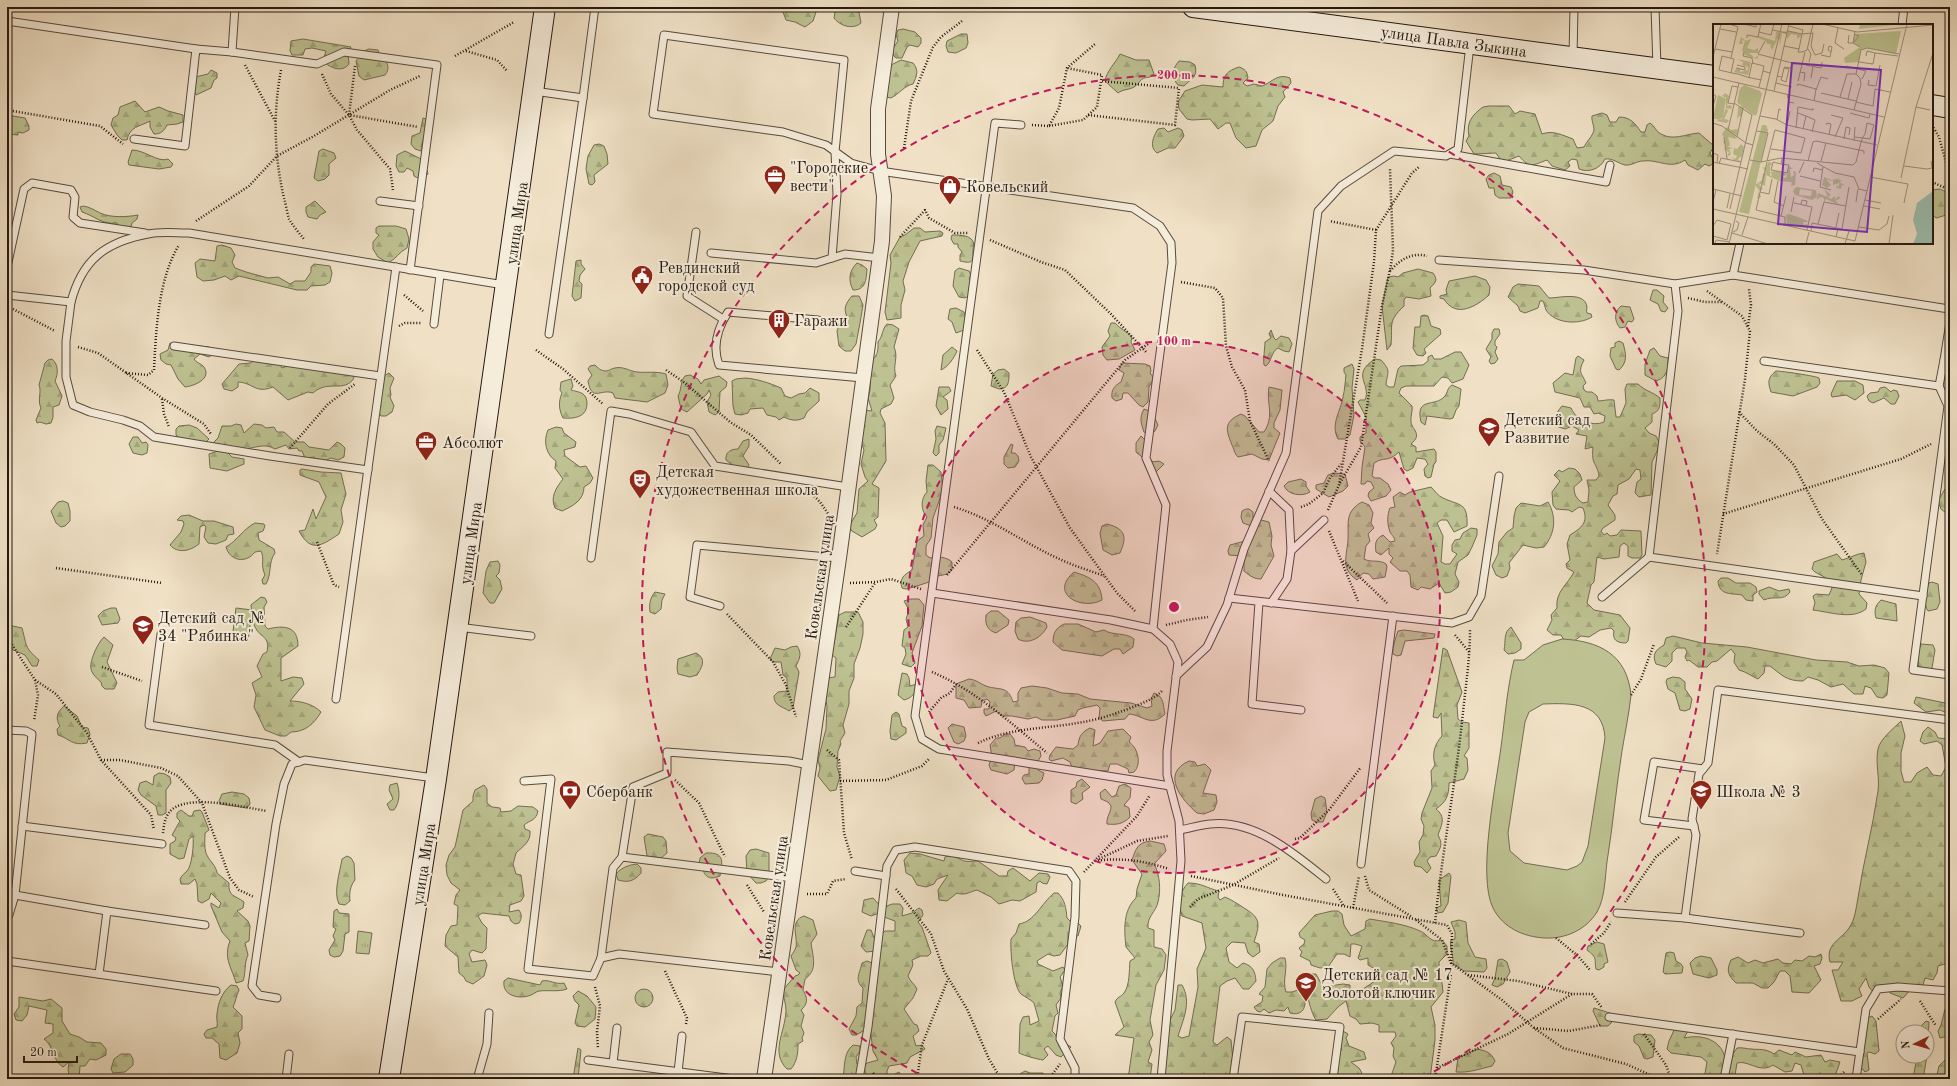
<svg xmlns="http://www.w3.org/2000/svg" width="1957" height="1086" viewBox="0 0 1957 1086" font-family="'Old Standard TT',serif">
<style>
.grass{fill:url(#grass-tufts);stroke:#726e52}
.forest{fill:url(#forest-firs);stroke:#726e52}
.garden{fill:#bec292;stroke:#726e52;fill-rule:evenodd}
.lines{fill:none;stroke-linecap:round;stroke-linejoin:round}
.service-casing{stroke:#584b3e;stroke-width:9}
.minor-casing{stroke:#584b3e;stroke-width:16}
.secondary-casing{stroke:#251911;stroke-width:22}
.path{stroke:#251911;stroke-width:2.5;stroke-dasharray:1 2;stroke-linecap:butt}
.service{stroke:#f5ecda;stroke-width:7}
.minor{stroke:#f5ecda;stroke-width:14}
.secondary{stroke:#f5ecda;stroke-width:20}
.ring{fill:none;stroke:#c2185b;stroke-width:2;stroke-dasharray:7 5}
.labels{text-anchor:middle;stroke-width:4;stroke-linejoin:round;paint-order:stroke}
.street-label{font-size:16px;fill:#251911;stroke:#f5ecda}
.poi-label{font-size:16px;fill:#251911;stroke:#f5ecda;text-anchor:start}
.inset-road{fill:none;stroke:#9f917e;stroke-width:1}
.view{fill:#7b2cbf;fill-opacity:0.15;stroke:#7b2cbf;stroke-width:2}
.inset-edge{fill:none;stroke:#251911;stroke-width:2}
.centre{fill:#c2185b;stroke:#f5ecda;stroke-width:2}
.ring-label{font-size:12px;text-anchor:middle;font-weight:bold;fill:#c2185b;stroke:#f5ecda;stroke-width:4;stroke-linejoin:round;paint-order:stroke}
</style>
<defs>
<pattern id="grass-tufts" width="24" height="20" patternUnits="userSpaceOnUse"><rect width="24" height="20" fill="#bec292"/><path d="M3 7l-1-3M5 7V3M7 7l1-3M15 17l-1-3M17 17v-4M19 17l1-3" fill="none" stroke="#a3a67d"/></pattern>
<pattern id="forest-firs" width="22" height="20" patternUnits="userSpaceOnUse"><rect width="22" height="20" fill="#bec292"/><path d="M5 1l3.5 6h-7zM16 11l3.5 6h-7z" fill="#a3a67d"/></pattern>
</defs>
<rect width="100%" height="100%" fill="#f0e1c6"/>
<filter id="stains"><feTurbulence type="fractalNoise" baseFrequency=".005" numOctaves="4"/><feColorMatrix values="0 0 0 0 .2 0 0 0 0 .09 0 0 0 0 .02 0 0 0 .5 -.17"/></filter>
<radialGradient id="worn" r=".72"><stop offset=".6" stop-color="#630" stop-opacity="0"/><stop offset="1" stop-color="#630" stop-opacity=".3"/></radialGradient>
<g class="grass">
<path d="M236,608L252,610L248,642L232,639Z"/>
<path d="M358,931L372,933L369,954L356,953Z"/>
</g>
<g class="forest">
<path d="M781,7H814L817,9L813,21L805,27L795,22L786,20Z"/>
<path d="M840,10L859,12L861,23C853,30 840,26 834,18L835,12Z"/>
<path d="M903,29L915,32L921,38V43L918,47L910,45L907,47L902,58H896L893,55L892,50L898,41L896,35L898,30Z"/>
<path d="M961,34H967L968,43L966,48L956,53L948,52L946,46L947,41Z"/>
<path d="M303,39L351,47L348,53L349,64C342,73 330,68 323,61L326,51L312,48L305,49L303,55H292L290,51L291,41Z"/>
<path d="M369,49L378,50L380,57L384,58C388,64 390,69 385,75L364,80L359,76L356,61L364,51Z"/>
<path d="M1120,54L1136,60H1149L1154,74L1150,77C1138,78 1142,82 1134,87C1129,90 1123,89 1118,93L1105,81C1107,70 1115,64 1120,54Z"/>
<path d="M901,60L913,63C919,70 917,76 913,84C904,86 899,94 891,98L886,97L889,66Z"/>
<path d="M1179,61L1190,62L1195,65C1198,77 1192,78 1184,86L1178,85C1171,77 1172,69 1179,61Z"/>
<path d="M1239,67C1245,69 1247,71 1248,78L1243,83L1247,86L1254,84L1262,86C1273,82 1277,73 1290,78L1291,83L1283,92L1285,97L1278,106L1273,121L1262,130L1256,146L1246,148L1236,138L1230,123H1226L1218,129L1210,119L1192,120L1187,119L1179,109L1178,102L1185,91L1202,85L1223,87C1223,75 1227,71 1239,67Z"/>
<path d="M211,70L217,73V78L214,80L211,88L196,95L193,88L196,83L195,77L208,74Z"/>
<path d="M135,101L145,112L159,107L168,111L183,115V122L177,124L167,125C164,131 161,134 154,134L150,127V121C139,127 130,126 127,140H122L117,135L111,125L113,118L118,115L120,107Z"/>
<path d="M1489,106H1509L1515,114L1520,111L1535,114L1542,134C1553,130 1562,135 1573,139L1577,148L1584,147C1586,142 1591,138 1593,133C1596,128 1591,122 1592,116L1602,113L1607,115L1610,122H1616L1619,117C1630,117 1635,123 1641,132H1645L1647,125L1650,123C1655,126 1656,132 1661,134C1673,141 1686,134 1699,133L1714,146L1710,153L1714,161L1713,164L1709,166L1705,164L1698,170L1688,165L1685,160C1670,170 1659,159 1643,161C1637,161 1631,166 1625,165C1617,163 1613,158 1605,159C1600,169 1589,173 1579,169L1577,160L1572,159L1568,162L1570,166L1565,170L1552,166L1547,160C1533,165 1530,169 1519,156L1506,161L1500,159L1496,153L1474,154L1466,141L1469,136C1466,123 1472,115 1483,107Z"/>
<path d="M7,115L25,118L29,126V130L23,133L18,132V135L7,134Z"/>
<path d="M423,118L426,119C432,130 428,128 424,137C422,141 422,146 421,151L415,149L411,144L412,136L420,133Z"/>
<path d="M1164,128L1168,132L1178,128L1182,130L1184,136L1175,148H1168L1157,153C1149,147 1153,137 1158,129Z"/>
<path d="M599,144L604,146L607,154L608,164L594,175L595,182L592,185L589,184L586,169L587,162L588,156L594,145Z"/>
<path d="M323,149L334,153L336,158L329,164V175L325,179L318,181L314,178L319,151Z"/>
<path d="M132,150C145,150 158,163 168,159L173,164L171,167L159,169L129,165L128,162Z"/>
<path d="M405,151L423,160V169L427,170L428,174C424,178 420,180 414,176L413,171L407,168L404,172H399L396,166L397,155Z"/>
<path d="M1494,173L1500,176L1502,185L1511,187L1513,192L1511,198H1499L1495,195L1494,188H1489L1486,179L1489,175Z"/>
<path d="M1940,189L1950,194V214L1936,218L1932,214V190Z"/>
<path d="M315,201L326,212L320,215L317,219L308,217L306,212V207Z"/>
<path d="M83,206C90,207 94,210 100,213C111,218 127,217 138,215L137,219L132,223L131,227L127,228L118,226L117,223C102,225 95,216 82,212L80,207Z"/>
<path d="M379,226H396L406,229L409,239L407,248C399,252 396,259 388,263L378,257L373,249V242L379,235L376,233V228Z"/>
<path d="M914,228H920L925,232L940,231L943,233L942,236L920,241L909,262L903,281L905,290L901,305V318L887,320L885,312L891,263L890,255L900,237L905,235Z"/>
<path d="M952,235C958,235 967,235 971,239C975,242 973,247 973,251C973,262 973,264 960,261V255L962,252L958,247V244H954L951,239Z"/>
<path d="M222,245L231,248L235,255L232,262L235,268L246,272L268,278L278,277L290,284L295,281H305L311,272V267L314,264L330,266L332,273L330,282L325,285L311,286L307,290H297L239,276L231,280L225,276L214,280L203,281L197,277L195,263L200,259L215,261L217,246Z"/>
<path d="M581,260V264L585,269L580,275L579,281L582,284L581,298L575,301L572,296L576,261Z"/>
<path d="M857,263L862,265L867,269C866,280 866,290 853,290C848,280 849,271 857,263Z"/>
<path d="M959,268L969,271L971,275L969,279L972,280L970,295L965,298L959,297L953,286L955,271Z"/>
<path d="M1418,269L1433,273C1438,280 1436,282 1430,288L1431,296L1419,299L1406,297L1404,300V306C1387,322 1393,325 1391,345L1387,350L1382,306L1388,277L1394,276L1398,277L1403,273Z"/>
<path d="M1475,276L1486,280L1490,287L1489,295C1477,306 1456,319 1444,299L1440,298V296L1447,294L1446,290L1449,281Z"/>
<path d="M1518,284L1539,286L1549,298C1559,298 1585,291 1587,307C1587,309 1586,311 1587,313L1591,314L1592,317C1579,325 1555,324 1546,310C1545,307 1544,303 1543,301H1540L1538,308L1525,313L1520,311L1518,306L1508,297L1513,287Z"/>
<path d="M1653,290H1657L1664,296L1663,302L1668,308L1665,312L1661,311L1658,304L1650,300Z"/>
<path d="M852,296H859L863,305L860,323L856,344L851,351H845L839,346L837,331L842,319L847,317C843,308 846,303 852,296Z"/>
<path d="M1621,306L1630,307L1634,319L1632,322L1628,321L1625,327L1620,328C1614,321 1614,312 1621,306Z"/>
<path d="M956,308L964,312L966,318L964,330L956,333L952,322L948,319L950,309Z"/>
<path d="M1424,315L1428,316L1431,326L1440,329L1441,334L1424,349L1426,353L1423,356L1417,355L1413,348L1415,327H1420L1421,316Z"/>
<path d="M1111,323H1115C1120,329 1127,331 1132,337L1131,342L1135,350L1119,359L1107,360L1103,355L1102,347L1110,336L1108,331Z"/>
<path d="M887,324L893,325L899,329L894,347C899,357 892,366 896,376L890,385L894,398L891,404L881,409L880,413L885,423L886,461L872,484L879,488L878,517L874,520L877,525L875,529L862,537L852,531L849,526L857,513L859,489L868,481L865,477L861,464L864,450L861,442L864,410L872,411L868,398C872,388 869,377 871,366C873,355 879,358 878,342C883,336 882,329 887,324Z"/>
<path d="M1494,329H1499L1500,334L1495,341V345L1497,347L1495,352L1498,359L1495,363L1491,364L1489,361L1491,357L1486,349L1492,339V333Z"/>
<path d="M1271,330L1274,338L1276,340L1281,336L1289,338L1292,344L1289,352L1284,351L1278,348C1271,352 1272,361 1266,366L1264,365C1263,360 1265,347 1265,342L1271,338L1269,334Z"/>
<path d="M1619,341L1623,343C1626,354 1628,362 1619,370L1616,369L1610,356L1611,348L1615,347V343Z"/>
<path d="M170,343L209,347L212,349L213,354L209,357L200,354L194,359C196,363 201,363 204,367C212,379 194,386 185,387L178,379L171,365L166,364L161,360L160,354L168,350Z"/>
<path d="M952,347L957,351C954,358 948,367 941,370L943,355Z"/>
<path d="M1654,348L1660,356L1668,358C1668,369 1668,377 1656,381L1645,375V364L1650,350Z"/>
<path d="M1455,352H1461L1469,365L1463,379L1452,383L1448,378L1442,377L1434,386H1406L1401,388L1399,393L1412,406C1413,411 1410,417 1411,422C1412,430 1423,434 1411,444L1416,447V452L1434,449L1436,452V462L1434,464L1431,477L1428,478L1425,476L1424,469L1428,464L1425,459L1417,458L1413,468L1407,471L1404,469L1399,452C1387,463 1385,456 1374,463L1372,476L1375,478H1380L1388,484L1391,490L1386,496L1371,501L1368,496L1369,492L1374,488L1371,482L1367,481L1365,484H1361L1362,467L1365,447L1360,441V437L1366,433V417L1358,402L1360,400H1365C1372,384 1350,375 1375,359L1381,360C1392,372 1387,372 1386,385L1389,387H1394L1398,369L1401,366L1423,365L1428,361V357L1432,355L1434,359H1441Z"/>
<path d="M1578,356L1584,360C1577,373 1582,373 1586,383L1583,386L1584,390L1587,392H1592L1597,396L1598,401C1604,401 1607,399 1614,400L1616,417H1620L1626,403L1625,389L1627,384H1638C1645,391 1653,392 1660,398C1660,406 1660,411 1652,414V422L1645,428L1649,433L1656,436L1659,442L1658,449L1652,462L1651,495L1639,497L1635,493L1637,482L1641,479L1640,470L1636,469L1629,479L1618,485L1617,494L1613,496L1608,505L1615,515V520L1603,528L1601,531L1604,535L1607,533L1610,536L1617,535L1621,530L1641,531L1642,555L1640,558H1632L1628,556V546L1624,543L1620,546L1619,557L1604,559L1597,557L1594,582L1591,585L1587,603L1594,610L1620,615L1630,628L1628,641L1626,643C1617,643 1612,640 1614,631L1611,628L1600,630L1589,637L1581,636L1571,643L1564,640L1561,635H1553L1547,630L1552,620L1551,615L1557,608C1555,592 1568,584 1574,572L1567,568L1566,564L1570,560L1567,544L1570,535C1581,528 1589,523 1583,508L1579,507L1572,512L1569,510L1556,509L1553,505L1552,492L1560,481L1554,475L1559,470L1562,472L1569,468L1575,469L1580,474L1582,480L1574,487C1574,494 1576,499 1583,503L1588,502L1589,490L1587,480H1596L1599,476C1597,462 1591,466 1593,447L1585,449L1587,436L1576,434L1579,430L1572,426L1565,429L1556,426L1558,411L1562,406L1571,408C1576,420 1592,427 1604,422L1605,416L1598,413L1594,414L1590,407H1584L1580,398L1555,392L1553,383L1565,373L1573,375L1576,358Z"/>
<path d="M254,358L278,361L282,368L287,366L291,360L312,363L313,366L352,374L354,378C346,391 333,383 321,388C318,389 315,391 313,393L308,392L288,400L273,387C255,394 254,383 238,382V387L232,391L224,389L222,384L239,364L251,363Z"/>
<path d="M52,359C59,365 58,374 55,381L62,396L59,405L53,407V417L51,423L46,424L40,422L37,423L36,420L41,408C37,400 42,392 39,385L45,363L48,360Z"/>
<path d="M1122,363L1145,364L1150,366L1151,371L1150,373L1154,378L1149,387L1148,402L1143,407L1139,405L1128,393H1123L1122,399L1116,401L1112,398C1111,390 1114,386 1121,382L1124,373L1119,370Z"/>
<path d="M1352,364L1354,369L1352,388L1354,415L1350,435L1345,439H1338C1330,424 1341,411 1343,397C1345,389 1345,382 1346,375L1344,372V368Z"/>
<path d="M595,365C598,368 601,371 606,371C609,371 612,368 615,368C623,366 629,371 637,372C647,373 656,371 666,374L668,385L665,393L647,402L615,398L613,393C601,388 592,403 588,381L592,375L588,369L590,366Z"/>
<path d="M1004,369L1009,373C1009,381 1009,389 999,389L991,386L993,374L998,370Z"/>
<path d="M1776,371C1781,371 1816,376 1819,378L1820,383L1817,387L1793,396L1771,392C1768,383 1767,378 1776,371Z"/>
<path d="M389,373L394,378L390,388L391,395L390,397L394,406L392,412L386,416H381L379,412L380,378Z"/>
<path d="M690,375L698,379L701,384L704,380L719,376L727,382L726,387L720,392L719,412L715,415L709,412L707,402L711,395L709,390L707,394L687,412L681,409L678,396C682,389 680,382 685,376Z"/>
<path d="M745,378C758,379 769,383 781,388L785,396L791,398L799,394L805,393L810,388L819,393V401L807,412L804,418C797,421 792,421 784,417L779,420L776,417L767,415L763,408L750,409L748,413L741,415L735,414L733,406L732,381L736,379Z"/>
<path d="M571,379L573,386L571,390C574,391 581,392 583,394C586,396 587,400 587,403C587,417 575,419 563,418C559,410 558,402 562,393L560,390L561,382Z"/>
<path d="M1837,381H1855L1863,385L1864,393L1855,400L1846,395L1832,397L1831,394Z"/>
<path d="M1452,385L1461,389L1459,406L1456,410L1453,418L1450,419L1427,416L1425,425L1421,422C1415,396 1435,408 1445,396C1448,392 1447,388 1452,385Z"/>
<path d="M939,387H949L951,391L943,397L947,400L948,409L941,415L936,406Z"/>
<path d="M1269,387L1282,390L1280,410L1274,423V428L1280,433L1269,460L1262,459L1252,454L1238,457C1234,453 1234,449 1232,445C1226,430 1223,422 1241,414L1245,416L1259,432H1264C1275,415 1266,404 1269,387Z"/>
<path d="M1885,387L1891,392L1893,390L1897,391L1899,396L1895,404H1891L1884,398L1873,403L1869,401L1867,396L1870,393L1878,392L1880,388Z"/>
<path d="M1144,409L1152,412L1158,425L1155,431L1149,435L1144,432C1141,423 1139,418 1144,409Z"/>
<path d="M236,424L241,425L244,433L254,424L262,425L266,428L274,427L277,432H284L295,442H304L309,447L329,450L337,442L341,444L345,448L344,457L338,460L331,458L324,461H318L314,457L305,458L302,451H299L297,448L289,449L286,445L275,449C264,442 254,449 242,449C235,449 221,446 214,445V442L218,438L222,426H231Z"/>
<path d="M189,425L197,428L209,439L206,442L181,439L176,435V429L179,426Z"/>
<path d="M937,426L946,428L943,440L939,445V453L936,456L933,453L936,439L935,431Z"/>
<path d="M556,427L562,428L564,433L576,442L575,447L564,450L565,456L580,467L586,466L593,478L590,483L584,487C584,500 573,506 562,511L555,508C550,497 556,488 563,479L555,468L556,461C546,455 543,441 548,430Z"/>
<path d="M1141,436L1146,441L1143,452C1147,460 1150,463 1159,461L1164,464L1156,472L1146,468L1142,457L1136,452V443Z"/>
<path d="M133,437H138L142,443L146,442L148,445L147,453L142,455L133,453L129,444Z"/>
<path d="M749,439V446L743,456L749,465L746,471L731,469L730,463L726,460C725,452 731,449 738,449L743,441Z"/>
<path d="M1011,444L1013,445L1011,453H1015L1018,456L1019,461L1015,467L1008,468L1004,464V457Z"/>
<path d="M218,451L227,452L232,457L244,459V464L227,471L210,468L209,454Z"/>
<path d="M928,465H933L941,472L943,490L933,518L931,538L926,546V555L930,558C937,556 947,557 952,562V570L947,574L934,577L929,582L914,587L906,589L902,588C899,578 904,575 912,570L917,541L924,536L923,525L927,517C920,510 921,498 927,492L926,481Z"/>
<path d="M302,469L321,472L341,473L346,494L341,510L343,522L339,534C321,546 311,553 299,531L305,530L313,509L316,519L326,497L319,482L300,475V470Z"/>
<path d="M1334,473L1345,474L1348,486L1343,491L1329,497L1316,489V485L1324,483L1328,475Z"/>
<path d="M1301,479L1306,482V486L1310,492C1302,497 1288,495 1284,486L1288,482Z"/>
<path d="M1431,487C1435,491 1438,496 1443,498C1460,506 1468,502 1467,526L1454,532L1447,520H1441L1437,523L1443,536L1441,562L1445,564H1450L1457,554L1452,551V545L1455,540L1460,539L1463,533L1471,528L1477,529V535L1472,547L1468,555L1458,562L1455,574L1459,582L1458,587L1451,592L1445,593L1439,583L1430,589L1421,587L1418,590L1411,587L1410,575L1407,571H1400L1390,562L1393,558L1389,554V548L1381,555L1376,552C1375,544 1375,539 1383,535L1390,542L1395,541C1394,536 1392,536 1390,532C1387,524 1387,515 1390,508L1395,507L1393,497L1400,492L1405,495L1410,492Z"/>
<path d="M1945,489L1950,490V516L1941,509L1938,501Z"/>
<path d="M63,501L68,503L70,511V521L65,526L61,527L56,523L51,511L58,502Z"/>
<path d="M1362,502L1369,505L1373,513L1371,523L1374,528L1368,534L1370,541L1366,546L1364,559C1371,563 1379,559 1386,564L1387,567L1385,577L1373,579L1369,574L1363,573L1357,580C1340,569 1347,555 1348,540C1349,524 1344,512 1362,502Z"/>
<path d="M1548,502C1557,517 1555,534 1544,547L1536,548L1523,545L1509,563L1510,568L1507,576L1502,578L1496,575L1492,566L1498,554L1499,542L1507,532L1513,528L1514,516L1516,508L1521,503L1540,506Z"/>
<path d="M1246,509H1249L1253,512V518L1269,522L1272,536L1271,545L1274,556L1261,579C1254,579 1250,576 1244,571V559L1242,556L1229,555L1228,551L1230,545L1245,541L1251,526L1243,523L1241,517L1242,511Z"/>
<path d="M189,515L203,521H214L233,527L234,534L228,535L226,540L216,544L208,543L204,537L206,527L204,525L200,527L199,544C190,551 178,554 170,545L181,532L184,524L183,521L177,520L181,516Z"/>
<path d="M255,523L264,524L265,526L263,531L258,533L259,540L274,549L275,553C268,562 272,574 266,584H263L262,580L265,575C260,564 265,559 261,551L255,552C246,564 230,561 226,547C237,541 243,529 255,523Z"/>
<path d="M1107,524C1126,529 1127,537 1120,553L1112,555L1103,550L1100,533L1102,526Z"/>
<path d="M1864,553L1866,562L1861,580L1859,594L1867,603L1866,609C1852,620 1830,612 1813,610L1815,603L1813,596L1816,594L1829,595L1832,588L1828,579L1815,572L1812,569L1814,562L1837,554L1842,560C1851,558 1855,554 1864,553Z"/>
<path d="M498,561L500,565L499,573L496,576L500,580L502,589L494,603H490L483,593L486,571L490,562Z"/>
<path d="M1074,572C1090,577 1101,582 1102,600C1082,611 1048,594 1074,572Z"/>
<path d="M1721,578H1728L1736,583H1750L1756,587L1757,592L1753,595V601L1746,600L1742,595C1732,593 1719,596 1718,581Z"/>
<path d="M1932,582L1938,584L1940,602L1937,609L1928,611C1923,605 1926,590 1929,583Z"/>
<path d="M1769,587L1779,591L1789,589L1790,592C1783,602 1774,595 1764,600L1759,594V591Z"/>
<path d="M655,592L665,594L662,600L661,609L655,614L650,612C649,604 650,598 655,592Z"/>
<path d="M261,597L265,598L267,602L264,607L265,626L268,629C284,625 298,626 298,646L281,658V681L293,677L302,678L304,684L290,701C301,701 313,704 321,712C314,724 305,732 291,732L286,736H280L265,730L254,707L256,695L252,683L262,677L257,666L263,654L267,652C270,635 261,639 255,627C252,621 252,612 251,605Z"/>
<path d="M910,599H919L924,605L922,626L912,653L915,663L911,667L902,664L906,654L905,648L902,646L904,630L908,627L906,619L909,610L904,601Z"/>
<path d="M1881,600L1896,604L1897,621L1876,618C1874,610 1875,606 1881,600Z"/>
<path d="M111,608H116L120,619L118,623L102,625L98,616L103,611Z"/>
<path d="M991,611H998L1009,620L1008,625L996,633C987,630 985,624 986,615Z"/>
<path d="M845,612H858L863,622V634L860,648L854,664V678L849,691V704L843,725L845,733L840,741L841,744L838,751L837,767L840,776L836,790L830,791L818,776L820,768L818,760L826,729L827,706L823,687L827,678L835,677L836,658L832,655L839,615Z"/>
<path d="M1030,617L1046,623L1047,627C1041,638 1029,645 1018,639L1015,631L1016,622L1021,618Z"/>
<path d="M1064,624H1078L1096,632L1104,630C1113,636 1126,632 1134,639L1133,647L1123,654L1120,649H1114L1102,656L1062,650L1053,642C1053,633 1056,628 1064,624Z"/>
<path d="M8,625L22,628C27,646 24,647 39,660L37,666H32L25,655L11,649L7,644Z"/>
<path d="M1511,627L1521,643V649L1515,653L1508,654L1504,650C1506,641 1503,633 1511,627Z"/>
<path d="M1404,630L1435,634L1434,638L1405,641L1401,655L1397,656L1393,654C1392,648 1396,637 1398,631Z"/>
<path d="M1673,636L1702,643L1747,647L1816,660L1847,662L1859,666L1874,665L1885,668L1889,673L1887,695L1883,698L1877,697L1871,688L1865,686L1863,694H1854L1843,684L1831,687L1818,680L1808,677L1803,681C1786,681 1782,675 1770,666H1765L1764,673L1758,679C1751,676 1747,672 1739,670L1734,662L1735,654L1731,649L1717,661L1712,662L1707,667H1698L1689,660L1687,661L1685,657L1687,652L1685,648H1677L1672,653V661L1666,667L1656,664C1652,655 1655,650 1664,645L1666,638Z"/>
<path d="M104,637L113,645L107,662L117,683L114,689H105L102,686L101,682C88,671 89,666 95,651C98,645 100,641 104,637Z"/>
<path d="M1921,644L1933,645L1935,650L1932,668L1926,672L1920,671C1917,663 1917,652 1921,644Z"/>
<path d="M797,646C802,653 800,658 796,666L799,672L793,708L789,711C782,706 774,706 774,696L778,692L787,691V678L783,675L781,662H773L770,659L775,648L785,650L791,647Z"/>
<path d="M1443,648L1447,650L1462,692L1457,705L1458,719L1462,722L1469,723V748L1464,756L1467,758L1468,770L1464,779L1449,783C1449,796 1446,802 1436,809C1446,817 1442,824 1438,835C1443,844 1441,847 1436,856L1430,857L1427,861L1431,868L1427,873L1421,867L1415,866L1414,862L1420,852L1419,842L1423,835L1424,826L1421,819L1422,813L1432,788L1431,771L1435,765C1432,754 1434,745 1442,736L1441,713L1438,718L1433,717Z"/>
<path d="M696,653C707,659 702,667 697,675L690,677L678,674L677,668L678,659Z"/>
<path d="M902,673L907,674L909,678L910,686L917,684C916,693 912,698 904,700L898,695Z"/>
<path d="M1673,677L1680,678L1685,682V689L1692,699L1690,709L1685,711L1680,710L1675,693L1668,689L1666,682L1667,679Z"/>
<path d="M969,679C978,680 981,685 989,687C1003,690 1008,687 1013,702L1018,701V693L1021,688L1032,686L1047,688L1062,693L1078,694L1090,699L1131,703L1147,708L1152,706L1151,699L1154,693C1164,696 1163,705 1165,714C1151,728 1143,715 1129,714L1125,719L1103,721L1099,718L1100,708L1097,705C1090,707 1083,707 1078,710L1075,716L1057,720H1042L1036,717L1028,719L1012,716H1002L996,711L986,716L984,713V709H989L990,702L987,699L982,701L981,707L969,708L964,700L956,698V684Z"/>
<path d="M1916,697L1950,704V713L1949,714L1940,710L1926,712L1914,703Z"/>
<path d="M64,706L77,716L82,727L88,728L90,734L87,743C71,746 71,739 58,735L57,729L60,726C55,718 57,712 64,706Z"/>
<path d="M896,712L899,714L902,726L906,728V733L896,740L891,739L890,731L892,715Z"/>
<path d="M1901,721L1905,736L1901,753V771L1904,782H1911L1917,773L1927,767L1933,775L1941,776L1946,767L1942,745L1937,741L1924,744L1920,741L1923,732L1928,727L1935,732L1938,738L1950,739V965L1945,964L1938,966L1937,973L1933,980L1925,978L1923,985L1912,988L1903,998L1890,993L1889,988L1875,994L1869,987L1866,978L1859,989L1862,996L1852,1001H1841L1832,970H1838L1843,962H1830C1825,944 1841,940 1849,928C1855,920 1856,908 1858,898C1863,863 1873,827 1878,791C1880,778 1875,763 1878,749C1880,739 1894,728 1901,721Z"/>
<path d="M952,724L964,727L966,736L964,741L958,744L954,742L948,728Z"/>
<path d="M1090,728L1095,730L1093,746L1100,743L1108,731L1123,729L1131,737L1129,742C1138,748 1142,764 1134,772L1129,773L1128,769L1117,764H1110L1108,771L1073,770L1070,762L1063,758L1051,761L1049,759L1050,755L1056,747L1073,749L1078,745C1079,736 1082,732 1090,728Z"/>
<path d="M1005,734H1010L1014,739L1015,745L1025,747L1028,751L1034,749L1040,751L1041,756L1036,764L1038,770L1044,773L1042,780L1039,783L1025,784L1022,778L1024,775L1029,774V768L1032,766L1015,761L1014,770L1007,774L991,770L989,765L992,757L990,745L996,738H1000Z"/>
<path d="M1189,761L1195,762L1197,766L1205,764L1211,770L1203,793L1216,795L1217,802L1214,810L1204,814L1197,813C1182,800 1160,774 1189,761Z"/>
<path d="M159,773L165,774L170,777L171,783L166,790V813L162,815H158L156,806L141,795L138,790L140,783L146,781L153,785L154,776Z"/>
<path d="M1082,779L1090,787L1082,793L1083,799L1076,804L1071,802V790L1076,787L1077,782Z"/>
<path d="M397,783C400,792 400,802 394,810H390L387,804L393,799L389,790L390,785Z"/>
<path d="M1125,784L1131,788L1130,798L1124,805L1129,808L1130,817C1123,824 1117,825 1107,824C1106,817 1111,813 1111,806L1108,802L1101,799L1100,793L1105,789L1112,797L1116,795L1119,786Z"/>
<path d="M484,785L487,789V803L492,807L500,808L501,812L511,811L518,806L533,807L538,811C536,821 530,820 524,825L525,829L530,831C531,842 523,846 516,853L513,864L516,874L521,875L524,896L521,901L510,905L509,912L519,910C522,915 522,918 519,923L515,924L511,921L509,916L482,913L478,916L482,923L487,928L486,949L482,953L472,950L469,954L472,962L485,960L487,965L484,976L473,984L466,981L464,977L459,973L458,957L445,946L446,935L451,926L457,925L458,906L454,904L456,895L460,890L451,883L447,875L446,865L449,855L455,847L463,810L473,801V796L475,790Z"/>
<path d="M232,792L244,794L249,798L250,804L247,808L220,804L219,801L222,794Z"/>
<path d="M1321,796L1325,798L1327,812L1323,822H1316L1312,820L1311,814L1315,799Z"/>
<path d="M181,810L189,816H192L194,811L200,810L202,812L209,830L205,833C205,840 204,847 206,853C209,861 216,865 217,873L229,883C228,897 235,895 244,902L243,908L237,911L248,921L250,926L249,941L245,943L248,955C244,963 246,973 243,981L236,983C232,968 223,958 230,941L222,932L211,906V903L219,908L221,903L211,893L209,899L202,903L198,901L197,884L195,879L189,884H181L180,879C182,875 184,874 187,871C192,866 194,844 193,836L189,839L184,858L179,859L170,854V844L175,841L176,838L172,835L180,821L177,818V813Z"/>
<path d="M648,834L663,837L666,841L667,853L661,858L647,856L644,837Z"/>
<path d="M1150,841L1164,844L1166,851L1154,864C1160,874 1161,891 1158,902C1156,912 1147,916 1148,928L1154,930V947L1162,949L1166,955L1164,970L1156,985L1150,1020L1153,1035L1149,1042L1152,1050L1148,1062L1152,1064L1150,1079H1128L1134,1038L1115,1035L1124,1027L1115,1002C1117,997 1121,997 1124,993C1130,985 1129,970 1130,961L1135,958L1126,947C1124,930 1123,910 1136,898L1137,889L1142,874L1132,860C1136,849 1137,843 1150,841Z"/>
<path d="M756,849L769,853V876L766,881L761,883H756L747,873L746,856L750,850Z"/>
<path d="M706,853C726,852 722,863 720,876C710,880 705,878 702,867H699L700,858Z"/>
<path d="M910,853L920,854L944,861L945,857C952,854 957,858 964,861C968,862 973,861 978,861L999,876H1007L1008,871L1013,868L1030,881L1039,873L1048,874L1050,877L1047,884L1042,883L1040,881L1037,883L1036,892L1020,901L1012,900L999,904L991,897L977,890C969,892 965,896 957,893L947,901L939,900L938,890L948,875L937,879L934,884L926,887L917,885L912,876L906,873L904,860Z"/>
<path d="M347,856L351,858L354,863L355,880C350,886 349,894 350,901L345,905L339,904C333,892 340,872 342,859Z"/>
<path d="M637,864L641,868V873C634,881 629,883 618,880L616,874C622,867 629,865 637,864Z"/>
<path d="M1449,873L1451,876L1448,903L1443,912L1438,913L1436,908L1441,906L1439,880Z"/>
<path d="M1188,883C1202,883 1206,888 1219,891L1218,897L1220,900L1225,897C1232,900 1238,904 1244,908C1261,918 1260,924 1254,942L1259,944L1260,952L1253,957L1248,953L1245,943L1232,942L1226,948L1229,962L1237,968L1243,963C1253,966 1255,971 1256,981L1249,989H1243L1235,978L1227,981L1220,986L1213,1042L1217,1045L1227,1037L1231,1040L1233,1061L1230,1079H1165L1166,1028L1175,1010L1178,985H1182C1192,1002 1183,1020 1178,1036L1182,1038L1189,1036L1198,987L1197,969L1206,948L1202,923L1182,916C1178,903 1179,893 1188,883Z"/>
<path d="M1054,893H1058C1065,900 1066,908 1067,918L1071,922L1075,920L1081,926L1078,936H1073L1071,932H1068V944L1060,955L1054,956L1048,954L1037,961L1038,964L1053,971L1063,967L1065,970L1060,977L1063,986L1060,993L1061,998L1056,1005L1058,1013L1055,1016L1052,1031L1055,1034L1057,1038L1071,1047L1061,1057L1056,1055L1048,1046L1044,1049L1048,1055L1043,1060C1037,1059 1025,1056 1019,1053L1020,1024L1023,1017L1029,1016L1030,1025L1039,1021L1034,1003C1030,999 1025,997 1021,994C1013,986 1010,950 1011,939L1016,933L1019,924C1034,922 1041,904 1054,893Z"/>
<path d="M873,898L882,908L892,904H900L903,908L902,916L912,913L919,908L922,910L923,915L918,922L922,927L931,953L928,956H921L912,960L913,965L908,976C910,982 915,984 917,989L913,998L904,1009L914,1024L917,1025L919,1031L913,1036L916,1046L922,1045L925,1049L910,1057L907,1063L889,1066L887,1071V1074L891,1076L899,1072L903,1079H867L864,1067L867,1063L878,1060L873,1051L870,1027L856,1035H852L849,1029L856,1016L857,1007L862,1003L863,988C854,980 860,973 862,963L867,961L872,963L877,951L866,952L861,946L867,930H871L875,940L885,931H895V921L884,917L882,912L871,916L862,912L864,900Z"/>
<path d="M337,909L339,913L349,914V932L345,934L343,951L340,956L334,957L330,955L329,950L335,940L333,936L336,929L333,927L334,911Z"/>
<path d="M1332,911H1338L1342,914L1344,925L1351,936L1365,929L1366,921L1370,919C1387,922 1405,924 1420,931C1428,934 1430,944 1442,940L1447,946V954L1439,962V974L1442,983L1443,992L1431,1007L1435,1025V1040L1430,1079H1390L1396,1062L1393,1056L1394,1048L1391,1043L1396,1036L1395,1032H1379V1025L1372,1023L1360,1024L1356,1019L1350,1016L1346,1001L1338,1007L1327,1019L1316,1020C1310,1011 1303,984 1309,974H1316L1323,987L1343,984L1350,985V996L1354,995L1375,981L1381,969L1377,970L1368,965V958L1360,960L1358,958L1362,946L1355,944H1351L1350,957L1344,954H1337L1328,967L1320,968L1311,965L1310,961L1300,956L1302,952L1299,948L1304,944L1305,940L1300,937L1299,933L1315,915Z"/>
<path d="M804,916L813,920L817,934L811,943C813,957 818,970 805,979L803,990C808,998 808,1004 801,1010L804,1015L801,1026L804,1033L802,1038L803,1041L798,1044C798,1053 797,1062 791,1069H787C770,1052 785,1033 786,1011C786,1003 783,997 783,990L795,976L798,975L800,973L796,970L791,956C793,953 795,950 796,947C798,937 789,921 804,916Z"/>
<path d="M1459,920L1466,922L1468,943L1475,957L1486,959L1487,968L1484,972L1464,971L1453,964C1454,956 1449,948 1451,940L1455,939V932L1451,922Z"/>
<path d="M1597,942L1604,944L1608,962L1604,964V967L1599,970L1596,969C1594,959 1598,958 1587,950L1588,946Z"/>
<path d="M1670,952L1674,953L1676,961L1681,964L1683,967L1682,973L1665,974L1663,972L1666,953Z"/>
<path d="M1821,954L1822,958L1820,964L1814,966L1821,980L1809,993L1792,992L1790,976L1785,971H1780L1774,982L1768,988H1762L1753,983H1736C1728,975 1726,971 1731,960L1738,957L1748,963L1755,960L1763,963L1778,959L1783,963L1791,964L1795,960L1802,961L1809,956L1815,957Z"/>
<path d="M1701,956L1711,958L1717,970V975L1709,978L1693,974L1690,963L1695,958Z"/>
<path d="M1280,958H1285C1288,970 1282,980 1286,992H1292L1298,990L1303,992L1301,996L1305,1000C1306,1010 1300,1016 1290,1013L1288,1007L1284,1011L1276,1010L1269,1013L1264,1009L1260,1012L1257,1011L1254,1007L1262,1002L1263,996L1259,994L1265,987L1267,969L1272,963Z"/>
<path d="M1502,959L1507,962L1510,972L1503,984L1497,987L1492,985L1495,978L1498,960Z"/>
<path d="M508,978L540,985L542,981C549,979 555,985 564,983L567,989C559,992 548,990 539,991C535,992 533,995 528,996C517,999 502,995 504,981Z"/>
<path d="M231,985L237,986L239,990C236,996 236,1001 233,1007L242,1016V1029L238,1033L240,1043L237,1053L226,1060L220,1058L219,1044L212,1038H206L204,1034L207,1030L217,1027C218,1022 216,1018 217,1014C218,1003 222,992 231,985Z"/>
<circle cx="644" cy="998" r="9"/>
<path d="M578,991L587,996L596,1007L595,1019L585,1027L577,1026L575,1023L579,1005L575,1001L573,996Z"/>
<path d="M19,997L43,1001L51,999L62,1008V1021L70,1034L79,1037L87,1042L101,1043L106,1049V1055L96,1060L90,1059L85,1066H80L79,1079H70L68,1070L69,1062L63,1067C52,1060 54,1046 44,1039L53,1033V1024L45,1023L47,1010L29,1006L27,1015L22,1021L16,1020L14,1014L19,1007Z"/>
<path d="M1950,1006V1031L1948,1036L1940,1038L1938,1031L1941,1025L1945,1009Z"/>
<path d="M1594,1008L1616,1015V1018L1608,1026H1600L1593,1011Z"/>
<path d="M1872,1016L1876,1021L1879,1051L1875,1054L1869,1052L1867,1053L1869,1070L1865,1072L1858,1064L1865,1019Z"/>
<path d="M1926,1021L1929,1022L1927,1054V1032H1920L1921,1026Z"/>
<path d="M1676,1026L1688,1031L1684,1038C1701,1034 1721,1039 1725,1058L1732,1055L1737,1048C1742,1047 1746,1049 1751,1049C1760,1050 1765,1048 1774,1054L1779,1050L1792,1055L1795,1052L1806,1057L1821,1055L1825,1062L1830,1060L1840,1062L1834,1079H1805L1801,1065L1795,1063L1792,1071L1785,1072L1773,1065C1760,1074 1749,1060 1737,1063L1735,1075L1738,1079H1704L1707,1062L1701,1057L1671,1053L1667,1049L1669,1041Z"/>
<path d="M1343,1031L1348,1034L1346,1038L1349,1046L1364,1052L1366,1059L1351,1062L1359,1068L1362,1073L1359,1076L1360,1078L1374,1075H1379L1381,1079H1328L1330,1070L1334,1068L1336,1058L1342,1049L1337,1045Z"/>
<path d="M1638,1034L1651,1035L1655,1040L1653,1057L1647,1059L1644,1058L1639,1046L1634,1042V1036Z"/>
<path d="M853,1045L860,1046V1051L856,1057L857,1064L861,1065L862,1079H843C845,1067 843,1053 853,1045Z"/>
<path d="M578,1048L581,1050L578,1079H573Z"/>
<path d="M1477,1049C1486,1051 1491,1052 1495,1061L1492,1066C1479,1069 1469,1073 1456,1072L1458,1058Z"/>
<path d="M121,1054H130L133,1059V1065L125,1072L113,1073L111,1069L114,1059Z"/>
<path d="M1917,1056H1927L1923,1079H1913Z"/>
<path d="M1947,1058L1950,1063L1949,1079H1936L1939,1066Z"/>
<path d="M1025,1071L1030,1073H1043L1046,1077L1045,1079H1021L1020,1074Z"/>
</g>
<path class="garden" d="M1562,639C1599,641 1627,654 1631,695C1629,714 1625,733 1622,751C1616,788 1613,825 1607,862C1605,878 1605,898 1597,912C1586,930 1565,939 1545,938C1524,937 1503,928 1493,908C1477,876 1496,785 1501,747C1505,718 1507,689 1514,660H1524L1543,645ZM1543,704C1572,703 1603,702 1605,738L1588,846L1582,862L1577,866L1567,870L1524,863L1510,851L1508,833L1525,722L1529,712Z"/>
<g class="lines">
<g class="service-casing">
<g id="service">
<path d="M235,7L232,52L317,64L344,52L437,65L410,270"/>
<path d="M1297,7L1298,20"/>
<path d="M1655,7L1657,68"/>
<path d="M7,21L196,49"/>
<path d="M1902,25L1904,7"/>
<path d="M1573,57L1574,7"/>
<path d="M534,91L583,98L549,334"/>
<path d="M583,98L595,7"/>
<path d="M1021,125L995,123L915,716L922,739L939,749L1170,786"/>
<path d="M134,139L185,146L196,49L232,52"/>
<path d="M1450,154L1606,182L1610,165"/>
<path d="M380,201L419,206"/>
<path d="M696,232L687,296L723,319"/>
<path d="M711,253L816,263L845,254L880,258"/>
<path d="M832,258L837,194L835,152L844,60L664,35L653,114L783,132L826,145L851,163L880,171L1133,208L1160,226L1171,243L1172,263L1146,458L1166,505L1153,629L1170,644L1178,662L1167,751V775L1179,821L1181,861L1161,1079"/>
<path d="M1439,260L1584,270L1675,284L1733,275L1949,309L1950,317"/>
<path d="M7,267L24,189L32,183L71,190L75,197L73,217L80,223L145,233"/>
<path d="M1733,275L1740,243"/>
<path d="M1675,284L1678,311L1649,557L1923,596"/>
<path d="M7,295L71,302C82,260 105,242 148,234C161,231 176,233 189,233L504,285"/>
<path d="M71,302L66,341V377L73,405L90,412L123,420L140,426L154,437L270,456L368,470"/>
<path d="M818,320L728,312C717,329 712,346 719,365L863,378"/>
<path d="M1950,322L1944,360L1950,361"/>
<path d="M434,324L440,275"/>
<path d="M174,346L380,376"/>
<path d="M1944,360L1939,386L1948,406L1913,670L1950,675"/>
<path d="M1764,361L1939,386"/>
<path d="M1269,491L1289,510L1291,551L1287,579L1271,603"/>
<path d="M1291,551L1324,520"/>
<path d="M591,558L611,411L629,414L691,432L715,466L848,487"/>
<path d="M932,593L1111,620L1153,629"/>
<path d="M1602,597L1649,557"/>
<path d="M1229,598L1452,623L1469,617L1481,596L1499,476"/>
<path d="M1259,602L1252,704L1301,710"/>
<path d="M720,606L690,597L697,545L839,558"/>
<path d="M458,627L531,636"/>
<path d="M161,634L149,725L275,745L299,762"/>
<path d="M1176,676L1207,647L1227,605L1244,549L1286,453L1318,211L1341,186L1394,151L1446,156L1458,149L1470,45"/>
<path d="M336,699L396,267"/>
<path d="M7,730L26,731L32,734L15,895L9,915"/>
<path d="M524,781L551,779L528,969L593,976L601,958L619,954L779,972"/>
<path d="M22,826L162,844"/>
<path d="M1694,826L1644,820L1654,762L1703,769"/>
<path d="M1180,830C1190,828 1200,825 1210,824C1254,819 1294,853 1326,879"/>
<path d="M622,857L633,787L667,773V752L789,761L809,765"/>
<path d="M1361,864L1393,616"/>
<path d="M855,871L886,876"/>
<path d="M15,895L107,911"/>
<path d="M1617,913L1685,918L1800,933"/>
<path d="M1685,918L1696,835L1692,819L1699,774L1708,763L1718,690L1950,720"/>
<path d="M601,958L613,868L622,857L793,878"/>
<path d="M7,961L216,991"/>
<path d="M99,974L107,911L205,925"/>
<path d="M277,998L259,995L252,986L276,824L284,784L292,764L305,760L434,778"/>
<path d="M1609,1017L1860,1052"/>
<path d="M588,1060L734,1079"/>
<path d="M613,1063L617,1028"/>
<path d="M678,1072L682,1036"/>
<path d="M286,1079L289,1054"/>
<path d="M474,1079L478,1076L487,1044L489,1013"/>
<path d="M859,1079L868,1027L887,866L896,850L915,847L1069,871L1076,881L1075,917L1060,1039L1075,1068V1079"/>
<path d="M1233,1079L1242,1017L1340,1027L1333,1079"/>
<path d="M1724,1079L1733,1034"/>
<path d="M1856,1079L1866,1009L1878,989L1898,987L1950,991"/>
</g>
</g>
<g class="minor-casing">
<path id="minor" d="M764,1079L839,558L882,241L884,196L878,154V109L892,7"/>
</g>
<g class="secondary-casing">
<g id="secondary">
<path d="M1193,7L1714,76"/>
<path d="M1932,105L1950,108"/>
<path d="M389,1079L436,779L545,7"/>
</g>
</g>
<g class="path">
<path d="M466,51L497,60L507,71"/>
<path d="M455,56L514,22"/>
<path d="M245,65L275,121"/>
<path d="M355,66L349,115L418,127"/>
<path d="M281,70C273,113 274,155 284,198C286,204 287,213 289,219C293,226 299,233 304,239"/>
<path d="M322,74L331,94L349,115L357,130L390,169L393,190"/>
<path d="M7,110L100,126L123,144"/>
<path d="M1088,115L1175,125L1179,88L1101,81"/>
<path d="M1032,125L1049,126L1059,108L1067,68L1095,44"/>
<path d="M1932,125L1939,137L1950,177"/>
<path d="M1049,126L1083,120L1097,107L1102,75L1067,68"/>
<path d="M904,148L911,101L933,47L941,37L962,21"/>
<path d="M1932,182L1950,190"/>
<path d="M196,221L249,186L277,156L314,136L390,90L420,76"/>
<path d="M1376,230L1412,173L1420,166"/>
<path d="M900,237L925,210L929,218L955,233H969"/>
<path d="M990,240L1041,262L1065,270L1111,314L1147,353"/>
<path d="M1390,271C1400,260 1411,252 1427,256"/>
<path d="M1181,282L1215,288L1223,298L1226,346L1232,367L1245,390L1250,421L1269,461"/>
<path d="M1707,291L1742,316L1750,331L1745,379L1717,554"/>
<path d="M404,295L423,311"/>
<path d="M1688,298L1705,302H1723"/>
<path d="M13,309L55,331"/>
<path d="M399,326L405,323H422"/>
<path d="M1748,326L1751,305L1749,289"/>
<path d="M78,347L98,353L162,398L204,424L211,434"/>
<path d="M536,350L563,369L603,404"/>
<path d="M977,350L1004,392L1031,457L1070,528L1117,593L1136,612"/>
<path d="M666,370L685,383L730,422L751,435L781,464"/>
<path d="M126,373L148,375L154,370C156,331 158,279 179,245"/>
<path d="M162,399L164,414L169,427"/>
<path d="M1739,412L1757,431L1774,444L1794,465L1822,519L1862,575"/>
<path d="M290,448L328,404L355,384"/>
<path d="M1340,483L1361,447L1382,306L1391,265L1393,250L1390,169"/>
<path d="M812,494L820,502L829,515"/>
<path d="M954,507C994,519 1026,545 1064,561C1077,567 1091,571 1104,576"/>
<path d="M1301,507L1309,504L1323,493L1330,478L1341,464"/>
<path d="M1328,510L1339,485L1362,349L1374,262L1376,230L1329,221"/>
<path d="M1723,514L1901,459L1931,444"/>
<path d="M1329,531L1358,601"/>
<path d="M317,542L334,585L339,587"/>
<path d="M1343,561L1387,603"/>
<path d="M56,568L162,583"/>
<path d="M947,575L1125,360L1148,344"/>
<path d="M850,583L876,582L891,579L921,589"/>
<path d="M727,614L773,662L786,685L796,717"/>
<path d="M1166,625L1187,620L1208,617"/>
<path d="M846,627L875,583"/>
<path d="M1455,635L1470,653"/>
<path d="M7,637L35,680L38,695L34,721"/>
<path d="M102,667L142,681"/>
<path d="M932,672C975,690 1011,723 1047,753"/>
<path d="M35,680L56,694L68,709L87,733L101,760L151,815L154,830"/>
<path d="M1631,695L1641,679L1654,644"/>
<path d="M929,712L941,698L950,693L956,684"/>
<path d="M978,743C1011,727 1048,729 1083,722C1101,719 1121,712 1138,705C1147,701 1155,698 1162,691"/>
<path d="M827,750L839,760L844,833L852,860"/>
<path d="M101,760H120L161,768L178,776L202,803L230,878L239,890L254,897"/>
<path d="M675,780L699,803L725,857"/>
<path d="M840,781L886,780L922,766L930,758"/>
<path d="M163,833C164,824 165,814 174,808C195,795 242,807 267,811"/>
<path d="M1295,839L1300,838L1329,810L1361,767"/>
<path d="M1099,859L1137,841L1168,836"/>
<path d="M1095,861C1120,857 1145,861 1169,869"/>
<path d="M1084,872L1137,816L1150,795"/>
<path d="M1191,876L1283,895L1447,925L1452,934L1451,974L1435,1079"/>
<path d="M1365,876L1369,890L1412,917"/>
<path d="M747,885L764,912"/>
<path d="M896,889L931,934L944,971L967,1009L989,1059L1001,1079"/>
<path d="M1333,889L1344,906"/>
<path d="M807,894H827L833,881L846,879"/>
<path d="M1625,902L1656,857L1679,837"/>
<path d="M1190,907L1198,899L1233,885L1279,858"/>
<path d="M1353,908L1359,876"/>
<path d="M1416,920L1442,940L1451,963L1502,1000L1534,1028L1563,1048L1626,1064L1659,1079"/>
<path d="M1435,923C1442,852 1456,782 1463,712C1466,684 1470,657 1470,630"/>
<path d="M1556,938L1578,956L1590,970"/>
<path d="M1591,944L1604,933L1611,922"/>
<path d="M665,971L687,1018L686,1024"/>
<path d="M1468,975L1518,981L1572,994"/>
<path d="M595,987L600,1006L597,1032L598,1049"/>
<path d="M1920,1001L1936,1026"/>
<path d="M1878,1019L1901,999"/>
<path d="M1534,1028L1569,1031L1601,1025"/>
<path d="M1644,1034L1666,1065L1671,1079"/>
<path d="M1437,1068L1508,1034L1572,994H1592L1602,1008"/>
<path d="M873,1073L877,1079"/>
<path d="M917,1079L922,1045L948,979"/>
<path d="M1049,1079L1060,1064"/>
<path d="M1837,1079L1844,1072"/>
</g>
<use href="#service" class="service"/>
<use href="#minor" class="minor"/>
<use href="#secondary" class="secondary"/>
</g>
<circle cx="1174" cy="607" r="266" fill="#c2185b" fill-opacity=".12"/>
<g class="ring">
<circle cx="1174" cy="607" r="266"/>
<path d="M928 1079A532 532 0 1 1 1420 1079"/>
</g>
<defs>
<g id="office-pin" transform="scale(1.15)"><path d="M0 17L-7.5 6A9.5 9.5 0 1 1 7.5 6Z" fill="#8f2418" stroke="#f5ecda"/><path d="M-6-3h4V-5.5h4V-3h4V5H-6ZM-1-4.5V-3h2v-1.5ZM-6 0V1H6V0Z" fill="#fff"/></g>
<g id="shop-pin" transform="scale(1.15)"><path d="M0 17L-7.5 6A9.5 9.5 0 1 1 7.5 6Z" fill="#8f2418" stroke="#f5ecda"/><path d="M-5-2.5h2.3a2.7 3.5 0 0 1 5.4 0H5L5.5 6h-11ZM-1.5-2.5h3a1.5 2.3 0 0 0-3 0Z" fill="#fff"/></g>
<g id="civic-pin" transform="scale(1.15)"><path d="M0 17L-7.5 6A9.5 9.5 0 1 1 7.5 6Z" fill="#8f2418" stroke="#f5ecda"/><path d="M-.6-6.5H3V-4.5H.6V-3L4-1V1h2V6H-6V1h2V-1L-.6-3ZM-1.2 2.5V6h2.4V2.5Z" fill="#fff"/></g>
<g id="building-pin" transform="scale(1.15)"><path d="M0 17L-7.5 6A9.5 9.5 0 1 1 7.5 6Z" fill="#8f2418" stroke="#f5ecda"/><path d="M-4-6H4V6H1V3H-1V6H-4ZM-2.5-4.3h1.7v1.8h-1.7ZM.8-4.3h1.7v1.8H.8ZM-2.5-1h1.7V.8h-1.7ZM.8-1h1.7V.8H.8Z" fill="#fff"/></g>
<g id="school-pin" transform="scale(1.15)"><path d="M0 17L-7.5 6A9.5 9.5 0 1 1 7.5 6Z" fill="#8f2418" stroke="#f5ecda"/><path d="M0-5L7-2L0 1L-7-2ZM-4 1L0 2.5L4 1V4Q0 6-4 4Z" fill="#fff"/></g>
<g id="theatre-pin" transform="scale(1.15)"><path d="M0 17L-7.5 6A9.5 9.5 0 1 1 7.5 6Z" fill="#8f2418" stroke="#f5ecda"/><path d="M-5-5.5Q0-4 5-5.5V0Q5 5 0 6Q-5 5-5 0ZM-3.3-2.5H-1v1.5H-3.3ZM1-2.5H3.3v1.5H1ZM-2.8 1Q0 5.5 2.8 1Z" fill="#fff"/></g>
<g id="bank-pin" transform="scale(1.15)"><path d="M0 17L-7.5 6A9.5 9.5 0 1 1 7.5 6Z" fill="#8f2418" stroke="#f5ecda"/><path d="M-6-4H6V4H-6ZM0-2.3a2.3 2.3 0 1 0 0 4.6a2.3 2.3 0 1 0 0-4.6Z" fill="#fff"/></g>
</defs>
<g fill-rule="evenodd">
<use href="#office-pin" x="775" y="176"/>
<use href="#shop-pin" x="950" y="186"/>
<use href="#civic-pin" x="642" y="276"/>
<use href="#building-pin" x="779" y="320"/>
<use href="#school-pin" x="1489" y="428"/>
<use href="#office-pin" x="426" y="442"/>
<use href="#theatre-pin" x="640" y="480"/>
<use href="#school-pin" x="143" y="626"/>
<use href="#bank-pin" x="570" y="791"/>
<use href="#school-pin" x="1701" y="791"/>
<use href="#school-pin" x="1306" y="983"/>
</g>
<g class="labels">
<g class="street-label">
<text transform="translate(1454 41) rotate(8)" y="6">улица Павла Зыкина</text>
<text transform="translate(516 223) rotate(-82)" y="6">улица Мира</text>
<text transform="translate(470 543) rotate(-82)" y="6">улица Мира</text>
<text transform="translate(819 577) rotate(-82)" y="6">Ковельская улица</text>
<text transform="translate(423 864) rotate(-81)" y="6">улица Мира</text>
<text transform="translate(773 898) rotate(-82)" y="6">Ковельская улица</text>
</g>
<g class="poi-label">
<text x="790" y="173">"Городские<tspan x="790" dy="18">вести"</tspan></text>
<text x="966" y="192">Ковельский</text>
<text x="658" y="273">Ревдинский<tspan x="658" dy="18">городской суд</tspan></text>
<text x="794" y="326">Гаражи</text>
<text x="1504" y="425">Детский сад<tspan x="1504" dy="18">Развитие</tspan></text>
<text x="442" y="448">Абсолют</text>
<text x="656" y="477">Детская<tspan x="656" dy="18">художественная школа</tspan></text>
<text x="158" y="623">Детский сад №<tspan x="158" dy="18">34 "Рябинка"</tspan></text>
<text x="586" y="797">Сбербанк</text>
<text x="1716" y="797">Школа № 3</text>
<text x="1322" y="980">Детский сад № 17<tspan x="1322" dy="18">Золотой ключик</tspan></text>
</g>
</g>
<g transform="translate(1713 24)">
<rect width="220" height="220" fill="#f0e1c6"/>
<path d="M66,7V12L68,8L76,7L88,10V12L84,15V11L78,10L74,15L73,10L69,9L67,21L66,12L59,26L57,21L59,20H54L53,17L43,13L46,12L62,17L63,8ZM28,13L33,17L38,15L34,24L41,26L45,24V29H36L42,34L46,31L44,35L32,31L29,26L32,17L29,16L30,20H26ZM24,35L38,38L35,51L21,48L23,45H27V48L35,46V43L29,41L30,38ZM31,61L47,67L44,90L40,91L31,84L28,93L26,92L24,96L25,83L30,82L25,80L26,67ZM12,69L16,72L14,82L17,81L19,83L18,85L13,84L15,87L11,95L16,96L14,99L3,97L9,95L13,84V74L9,72ZM14,103L18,106L25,105L24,111L21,110L24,115L15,113L17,121L15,123L20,124L16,125L18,130L14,133L16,128L11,125L13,122L10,118L12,115L9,110ZM28,120L31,123L29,132L25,135L27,137L21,136L19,133L22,135L24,132L20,130L21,124L24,125ZM56,137L59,140L57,142V152L59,151L57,148L63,147L74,150L69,153L73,154L76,142L80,145H77L78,153L81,151L80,147L83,148L82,161L78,162L79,158L66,157L53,151L52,162L45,159L50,165L46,167L48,173L44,175L46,166L42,161L49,156L50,149L53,150L50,143L53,144ZM111,153L118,156L128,154L125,155L129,157L126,158L132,161H129L128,165L124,164L123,161L126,163V159L120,161V156L118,157L113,155L118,161L114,164L109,161ZM111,165L118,171L115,173L118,175L122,172V176L125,172L128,174L122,177L125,178L124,180L113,175L111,178V174L107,173L104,176L105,169L115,173ZM76,190L93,196L95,198H90L91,201L94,200V204L74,200L73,191Z" fill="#bec292"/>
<path d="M147,0H172L180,1L146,5ZM188,7L183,30L154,24L148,26L146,38L132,39L131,34L147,23L140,19L142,10ZM28,63L47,67L49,70L43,92L24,78ZM49,101H53L55,106L36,190L26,188Z" fill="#bec292"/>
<path d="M5,71L13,75L10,93L6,96L0,94ZM83,163L103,166L104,173L99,176L82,171L80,167ZM87,165L99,167L98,172L86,171Z" fill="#bec292" fill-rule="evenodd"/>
<path d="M220,167V220H200L204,210L200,196L204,179Z" fill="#9bbeaf"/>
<path class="inset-road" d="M16,0L25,3L18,34M31,0L43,3V0M48,0L46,8L58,11L61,0M109,0L144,8L220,1M76,2L90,6L89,10L100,9L98,22L102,31L109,29L111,20M125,4L122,19L131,25M7,5L23,8M60,6L74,9M142,7L140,19L147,23M136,11L135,19H140M34,14V11L45,13L46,8M52,17L45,30L79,39L78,44L71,43M141,18L146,12L141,10M71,22L86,25L89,10L75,7M2,25L19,28M86,25L85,28H89L94,26L100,0M95,25L98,30L96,38M31,28L30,32L39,34L40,40M108,31L117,33L119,23L116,22L115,26L118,28M153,32L154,27L162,29M0,33L8,0M146,38L160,40L162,29L185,32M93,41L108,44L109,38M133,42L153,47L149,55M23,44L32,46V43L24,41M87,48L92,49L91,57M18,49L21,35L9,32L6,46L19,49L25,50L34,53L48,56M64,52L69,53L71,44L76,45L73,58L68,56L69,53M0,53L171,93M36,53L39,39L51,42L50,47M98,54L100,42M156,56L155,61L163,62M85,57L92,28M63,59L79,63M84,62L85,60L103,65L101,77M163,62L167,41M46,63L50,47L57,49M103,66L108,53L115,55M61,67L76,0M108,69L143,77M0,70L3,72L0,82M74,70L76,78L81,79M127,73L134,50H143M135,75L139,58M143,78L160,82L162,65L177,68M21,80L15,79L19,62L25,63M203,83L217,86M141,86L148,60L147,54L143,50L148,26L154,24L186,30M85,89L93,92L90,105M137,89L156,94L157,90M118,91L130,94L122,113M47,92L63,95L74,101L164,121M93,92L102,96L99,108M64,96L66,85L68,86M0,99L9,102L33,119L40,121M74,101L77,87M113,101L114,99L118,100L116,111M83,104L85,83L100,86V84M15,106L26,59M11,113L14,135M24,113L30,84M131,115L133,103L137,104L136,111M141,117L142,103M0,129L5,131L4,139M37,136L48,138L55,109L44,107M54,137L62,106L92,114L88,129L58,125M95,137L100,118L103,117L151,127V130M108,137L113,119M0,138L35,145M48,138L68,134L140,141L143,138L148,118L149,115L150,114V113L152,110L154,99L161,101L157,115L150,114L141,113M54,138L43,186L72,193V202M104,139L122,149L141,153L146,165L154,167M6,140L8,134L28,138M68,140L76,141L74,149L58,146L60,138L68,140L69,134M191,142L214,145L219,144L218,137M110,143L107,163L118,166M100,148L101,144L110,146M86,149L91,138M87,152L107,157M157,153L195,160L191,179M188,154L203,83L220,29M65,157L61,178L71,182M0,165L29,172M47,168L56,170L59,155M152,176L168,179M0,178L3,166M143,178L145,165M81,179L99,183L94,206M88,180L89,176L94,177L93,181M151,182L167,185M14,184L17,170M0,185L142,217L194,0M17,185L39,91L21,79M78,188L81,173M68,192L73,172M105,200L111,178L133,182M0,202L4,196L18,200L14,216M123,203L126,189M146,203L166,206L174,200L176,192M98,207L99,199L124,204M20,208L24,206L26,199L23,197M19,209L55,220M29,211L35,193M0,212L14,216M123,213L125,204L129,205L136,163M2,220L3,216L17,218M16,220L69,0M93,220L96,208M132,220L136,207M176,220L180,191"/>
<path class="view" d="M79,39L168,46L154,208L65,200Z"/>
<rect width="220" height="220" class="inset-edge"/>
</g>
<circle cx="1174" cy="607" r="6" class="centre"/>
<g class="ring-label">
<text x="1174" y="79">200 m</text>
<text x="1174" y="345">100 m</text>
</g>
<rect width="1957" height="1086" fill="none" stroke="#f0e1c6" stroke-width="24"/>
<rect x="8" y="8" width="1941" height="1070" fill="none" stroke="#251911" stroke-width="2"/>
<rect x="12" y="12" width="1933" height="1062" fill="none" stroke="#251911"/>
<g transform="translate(1915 1044) rotate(265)"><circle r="19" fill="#f5ecda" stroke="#a2988a"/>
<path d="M0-3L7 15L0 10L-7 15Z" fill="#8f2418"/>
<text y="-6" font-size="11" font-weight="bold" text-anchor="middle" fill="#251911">N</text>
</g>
<path d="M24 1056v6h53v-6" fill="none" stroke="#251911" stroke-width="2"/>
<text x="30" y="1056" font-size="12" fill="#251911" stroke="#f5ecda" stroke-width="3" paint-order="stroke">20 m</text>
<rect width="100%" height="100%" filter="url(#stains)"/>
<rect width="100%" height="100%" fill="url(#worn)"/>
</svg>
